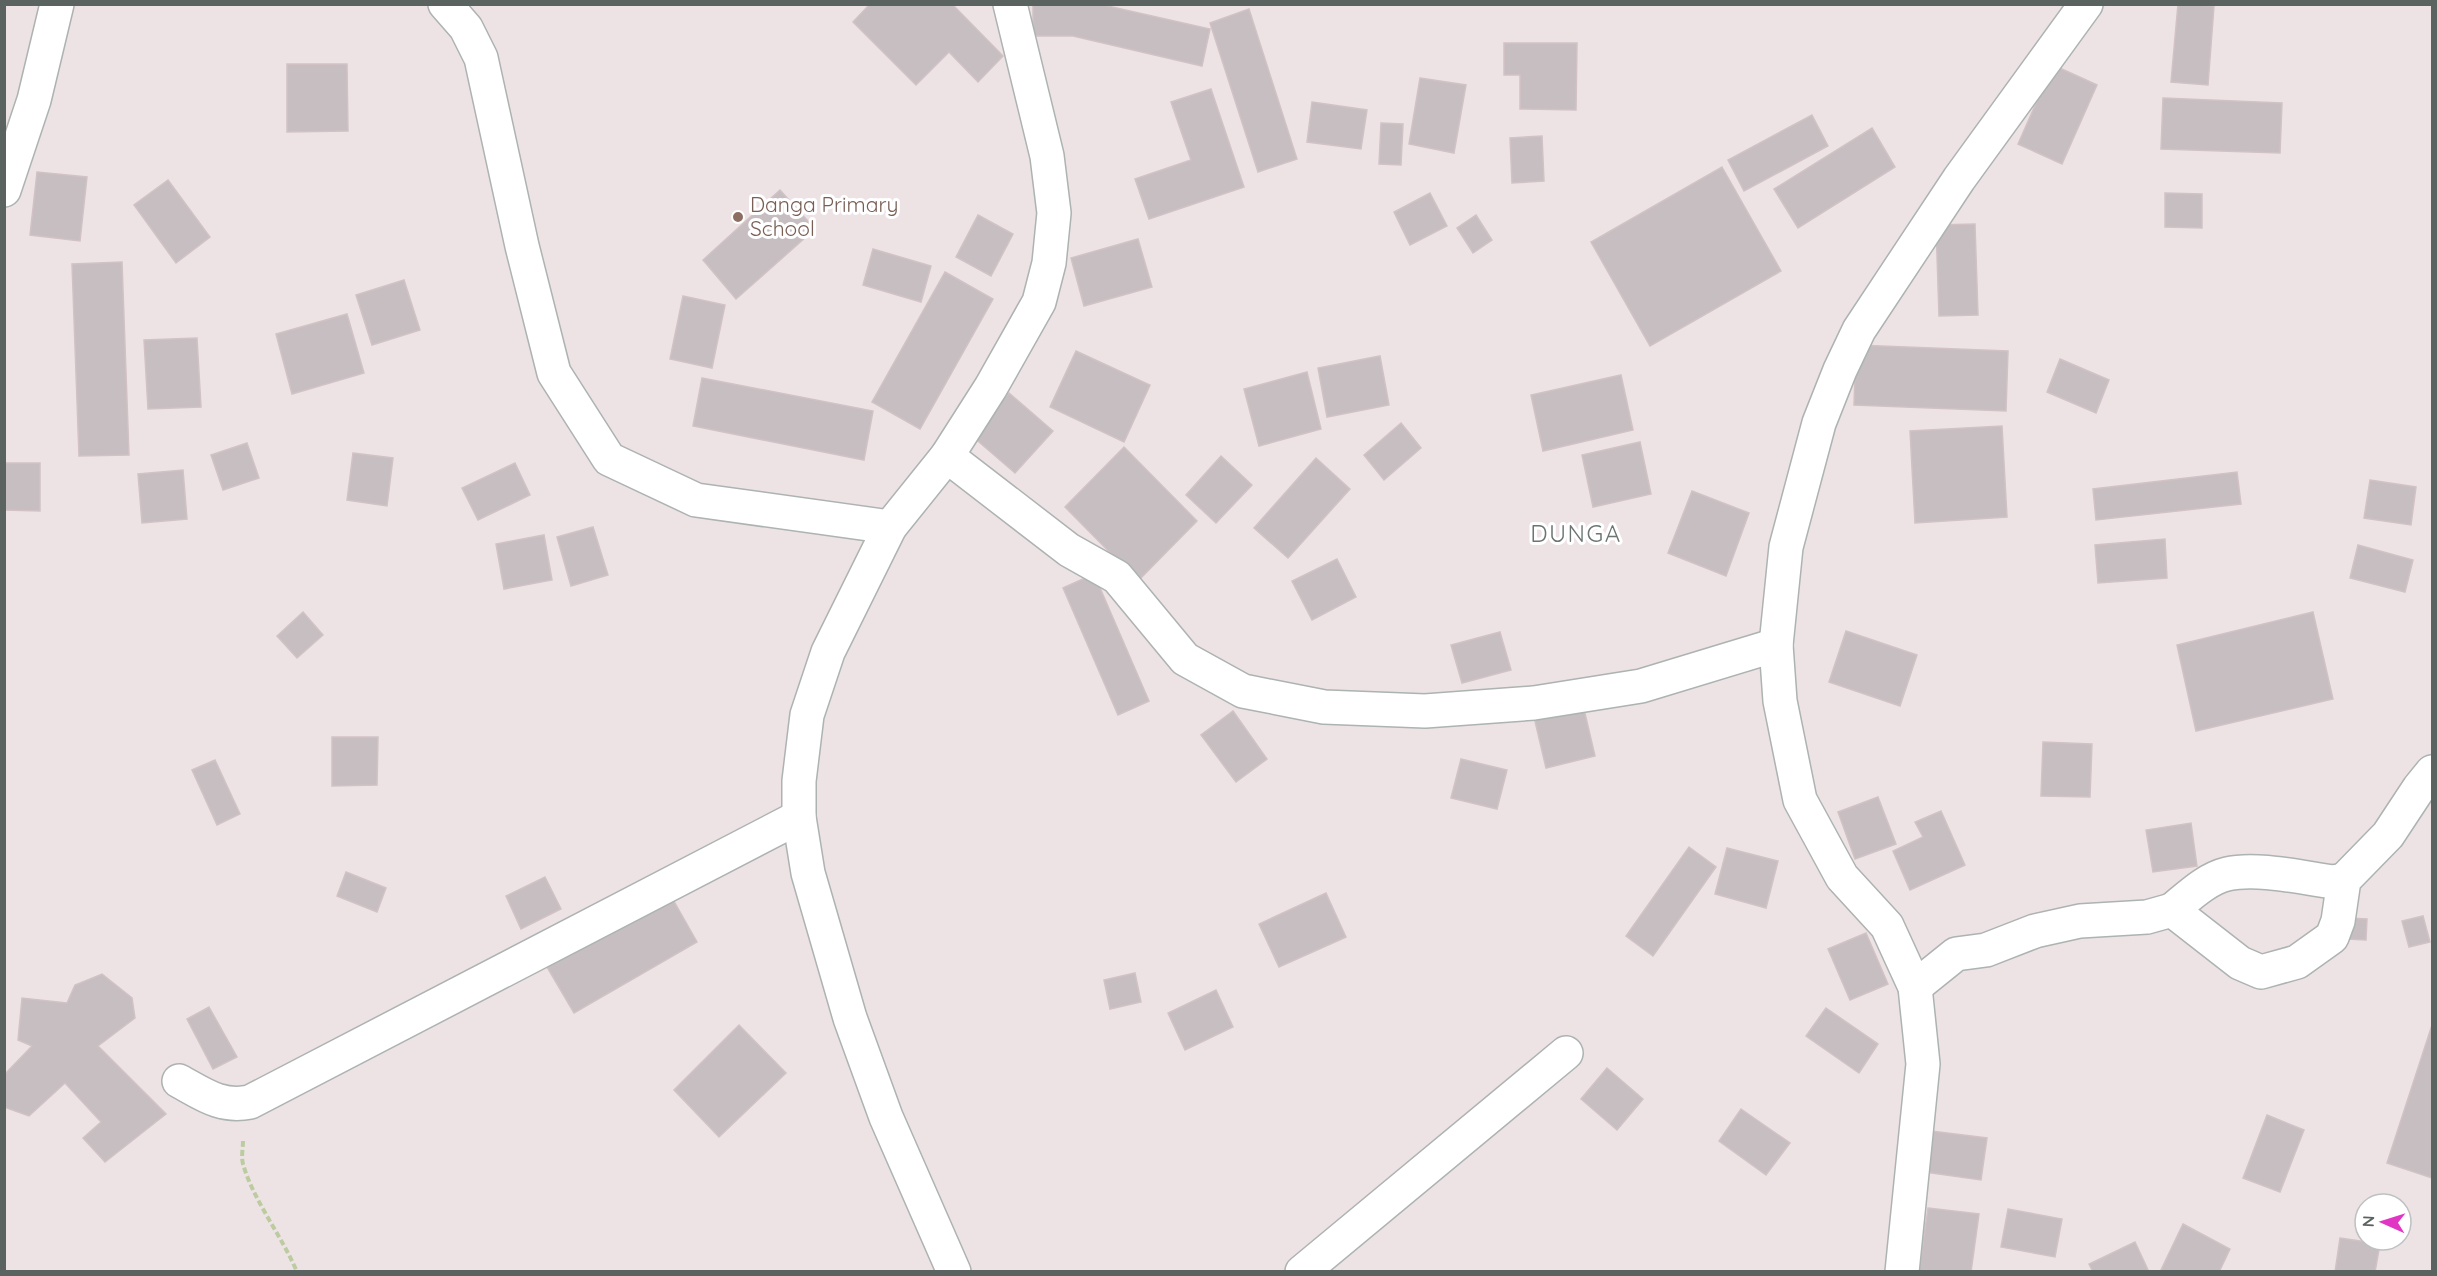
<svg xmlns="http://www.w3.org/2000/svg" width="2437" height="1276" viewBox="0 0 2437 1276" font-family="Quicksand,sans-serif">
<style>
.building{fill:#c6bec0;stroke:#d2c2c5;stroke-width:1.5}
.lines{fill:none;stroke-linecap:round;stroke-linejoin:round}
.minor-casing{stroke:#acb3b1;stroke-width:36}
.path{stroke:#bccca0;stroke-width:4;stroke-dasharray:6 3;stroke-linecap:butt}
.minor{stroke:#fff;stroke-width:33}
.education-dot{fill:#8d6e63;stroke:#fff;stroke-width:2}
.labels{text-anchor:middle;stroke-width:6;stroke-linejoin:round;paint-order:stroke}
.education-label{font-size:21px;fill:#785e54;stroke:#fff;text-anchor:start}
.quarter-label{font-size:24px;letter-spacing:1.5px;fill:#6c7572;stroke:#fff}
</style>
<rect width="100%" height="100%" fill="#ede3e5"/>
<g class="building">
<path d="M870,4H952L1003,56L978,82L949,52L916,85L853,22Z"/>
<path d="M1033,4H1099L1210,29L1202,66L1073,36H1033Z"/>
<path d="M2178,4L2214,6L2208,85L2171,82Z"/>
<path d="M1249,9L1297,159L1258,172L1210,23Z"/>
<path d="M1504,43H1577L1576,110L1520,109V75H1504Z"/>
<path d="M287,64H347L348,131L287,132Z"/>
<path d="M2053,65L2097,85L2062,164L2018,144Z"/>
<path d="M1420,78L1466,85L1454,153L1409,144Z"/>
<path d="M1211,89L1244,187L1149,219L1135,179L1191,160L1171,102Z"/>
<path d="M2163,98L2282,103L2280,153L2161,149Z"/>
<path d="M1312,102L1367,110L1361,149L1307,142Z"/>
<path d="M1812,115L1828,146L1744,191L1728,160Z"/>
<path d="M1381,123L1403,124L1401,165L1379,164Z"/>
<path d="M1872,128L1895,167L1798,228L1774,189Z"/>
<path d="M1542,136L1544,181L1512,183L1510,138Z"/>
<path d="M1722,167L1781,271L1650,346L1591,242Z"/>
<path d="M37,172L87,177L80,241L30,235Z"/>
<path d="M168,180L210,237L176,263L134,205Z"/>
<path d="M780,190L815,229L736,299L703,260Z"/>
<path d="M1430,193L1447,226L1410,245L1394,212Z"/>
<path d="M2165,193L2202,194V228L2165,227Z"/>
<path d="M978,215L1013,234L991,276L956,257Z"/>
<path d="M1476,215L1492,240L1473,253L1457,228Z"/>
<path d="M1975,224L1978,315L1939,316L1936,225Z"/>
<path d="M1138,239L1152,287L1084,306L1071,258Z"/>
<path d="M873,249L931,266L921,302L863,285Z"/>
<path d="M122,262L129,455L79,456L72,264Z"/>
<path d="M945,272L993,299L920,429L872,402Z"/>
<path d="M404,280L420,330L372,345L356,295Z"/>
<path d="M683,296L725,305L712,368L670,359Z"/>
<path d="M347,314L364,373L292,394L276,334Z"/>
<path d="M197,338L201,407L148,409L144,340Z"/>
<path d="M1856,345L2008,351L2006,411L1854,405Z"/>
<path d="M1076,351L1150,385L1124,442L1050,407Z"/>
<path d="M1380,356L1389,405L1327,417L1318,368Z"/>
<path d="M2060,359L2109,380L2096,413L2047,392Z"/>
<path d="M1307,372L1321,429L1259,446L1244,389Z"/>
<path d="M1621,375L1633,430L1543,451L1531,395Z"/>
<path d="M702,378L873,411L864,460L693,426Z"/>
<path d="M1009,393L1053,431L1015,473L972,436Z"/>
<path d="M1401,423L1421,448L1384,480L1364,455Z"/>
<path d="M2002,426L2007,517L1915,523L1910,431Z"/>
<path d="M1640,442L1651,494L1593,507L1582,455Z"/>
<path d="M247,443L259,478L223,490L211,455Z"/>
<path d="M1124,447L1197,521L1138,581L1065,507Z"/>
<path d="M353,453L393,458L387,506L347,500Z"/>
<path d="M1221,456L1252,485L1216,523L1186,495Z"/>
<path d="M1316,458L1350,489L1288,558L1254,528Z"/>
<path d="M4,463H40V511L4,510Z"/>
<path d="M515,463L530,495L478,520L462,488Z"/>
<path d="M183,470L187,519L142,523L138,474Z"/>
<path d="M2237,472L2241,504L2096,520L2093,489Z"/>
<path d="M2370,480L2416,487L2411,525L2364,518Z"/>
<path d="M1692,491L1749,513L1726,576L1668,553Z"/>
<path d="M593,527L608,575L571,586L557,537Z"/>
<path d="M544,535L552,580L504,589L496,544Z"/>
<path d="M2165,539L2167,578L2098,583L2095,545Z"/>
<path d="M2358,545L2413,560L2405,592L2350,578Z"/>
<path d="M1337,559L1356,597L1312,620L1292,581Z"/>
<path d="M1094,574L1149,701L1118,715L1063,588Z"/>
<path d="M303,612L323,635L297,658L277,636Z"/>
<path d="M2313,612L2333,699L2196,731L2177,645Z"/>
<path d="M1846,631L1917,655L1900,706L1829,682Z"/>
<path d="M1500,632L1511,670L1462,683L1451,645Z"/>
<path d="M1583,705L1595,756L1546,768L1534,717Z"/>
<path d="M1233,711L1267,759L1236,782L1201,735Z"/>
<path d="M332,737H378L377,785L332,786Z"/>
<path d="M2043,742L2092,744L2090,797L2041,796Z"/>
<path d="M1461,759L1507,770L1497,809L1451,798Z"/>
<path d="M215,760L240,814L217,825L192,770Z"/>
<path d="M1878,797L1896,844L1855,859L1838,812Z"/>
<path d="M1941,811L1965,865L1910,890L1893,851L1923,837L1915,822Z"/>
<path d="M2191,823L2197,866L2153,872L2146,830Z"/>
<path d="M1689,847L1716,867L1653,956L1626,936Z"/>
<path d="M1727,848L1778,861L1766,908L1715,894Z"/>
<path d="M346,872L386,888L377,912L337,896Z"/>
<path d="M545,877L561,909L521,929L506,896Z"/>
<path d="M1326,893L1346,937L1279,967L1259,924Z"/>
<path d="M671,896L697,942L574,1013L547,967Z"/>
<path d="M2423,916L2430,942L2409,947L2402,921Z"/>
<path d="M2348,918L2367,919L2366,940L2347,939Z"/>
<path d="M1866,933L1888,984L1850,1000L1828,949Z"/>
<path d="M1135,973L1141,1002L1110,1009L1104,980Z"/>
<path d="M102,974L132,998L135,1018L98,1046L166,1114L105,1162L83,1138L101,1122L65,1083L29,1116L4,1107V1075L32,1046L18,1040L22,998L67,1003L75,985Z"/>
<path d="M1216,990L1233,1027L1185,1050L1168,1013Z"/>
<path d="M209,1007L237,1057L213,1069L187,1019Z"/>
<path d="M1826,1008L1878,1044L1859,1073L1806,1036Z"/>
<path d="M739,1025L786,1073L719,1137L674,1090Z"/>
<path d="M2432,1025V1178L2387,1163Z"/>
<path d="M1607,1068L1643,1099L1617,1130L1581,1099Z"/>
<path d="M1741,1109L1790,1143L1766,1175L1719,1141Z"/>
<path d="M2267,1115L2304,1130L2280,1192L2243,1178Z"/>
<path d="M1931,1131L1987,1138L1981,1180L1925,1172Z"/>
<path d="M1928,1208L1979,1214L1971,1272H1919Z"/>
<path d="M2008,1209L2062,1219L2055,1257L2001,1247Z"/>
<path d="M2183,1224L2230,1249L2219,1272H2160Z"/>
<path d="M2340,1238L2380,1244L2375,1272H2335Z"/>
<path d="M2135,1242L2149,1272H2093L2089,1264Z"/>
</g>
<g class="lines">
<g class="minor-casing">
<g id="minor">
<path d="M445,4L466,28L481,58L522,246L554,373L609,459L696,500L890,527"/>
<path d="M4,190L34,100L57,4"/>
<path d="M947,456L1069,550L1117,577L1185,659L1243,691L1324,707L1425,711L1534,703L1641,686L1776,645"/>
<path d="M2172,910C2188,897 2206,879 2227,874C2257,867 2303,878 2334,882L2344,880"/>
<path d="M1915,987L1956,954L1986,950L2035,931L2080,921L2147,917L2172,910L2240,963L2261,972L2297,962L2332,937L2338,921L2344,880L2388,835L2419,788L2432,772"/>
<path d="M179,1081C203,1094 221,1108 250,1102L799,817"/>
<path d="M954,1272L886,1117L850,1018L808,873L799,817V781L807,715L828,652L890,527L947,456L991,387L1039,302L1049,263L1054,213L1047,156L1010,4"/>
<path d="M1302,1272L1566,1053"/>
<path d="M1902,1272L1923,1064L1915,987L1887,926L1842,877L1800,800L1780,701L1776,645L1786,547L1819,423L1840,370L1859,330L1959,179L2086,4"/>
</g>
</g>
<path class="path" d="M243,1141C243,1148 241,1157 243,1164C253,1200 282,1236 297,1272"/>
<use href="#minor" class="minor"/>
</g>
<circle class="education-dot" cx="738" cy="217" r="6"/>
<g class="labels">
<g class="education-label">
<text x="750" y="212">Danga Primary<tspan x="750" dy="24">School</tspan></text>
</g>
<g class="quarter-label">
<text x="1576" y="542">DUNGA</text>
</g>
</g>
<rect width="2437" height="1276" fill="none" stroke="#5b6361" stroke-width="12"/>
<g transform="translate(2383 1222) rotate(273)"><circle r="28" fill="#ffffff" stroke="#bdc1c0" stroke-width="1.5"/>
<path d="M0-4.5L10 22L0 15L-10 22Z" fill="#e136c4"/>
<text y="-9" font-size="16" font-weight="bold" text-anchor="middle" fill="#5b6361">N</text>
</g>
</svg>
